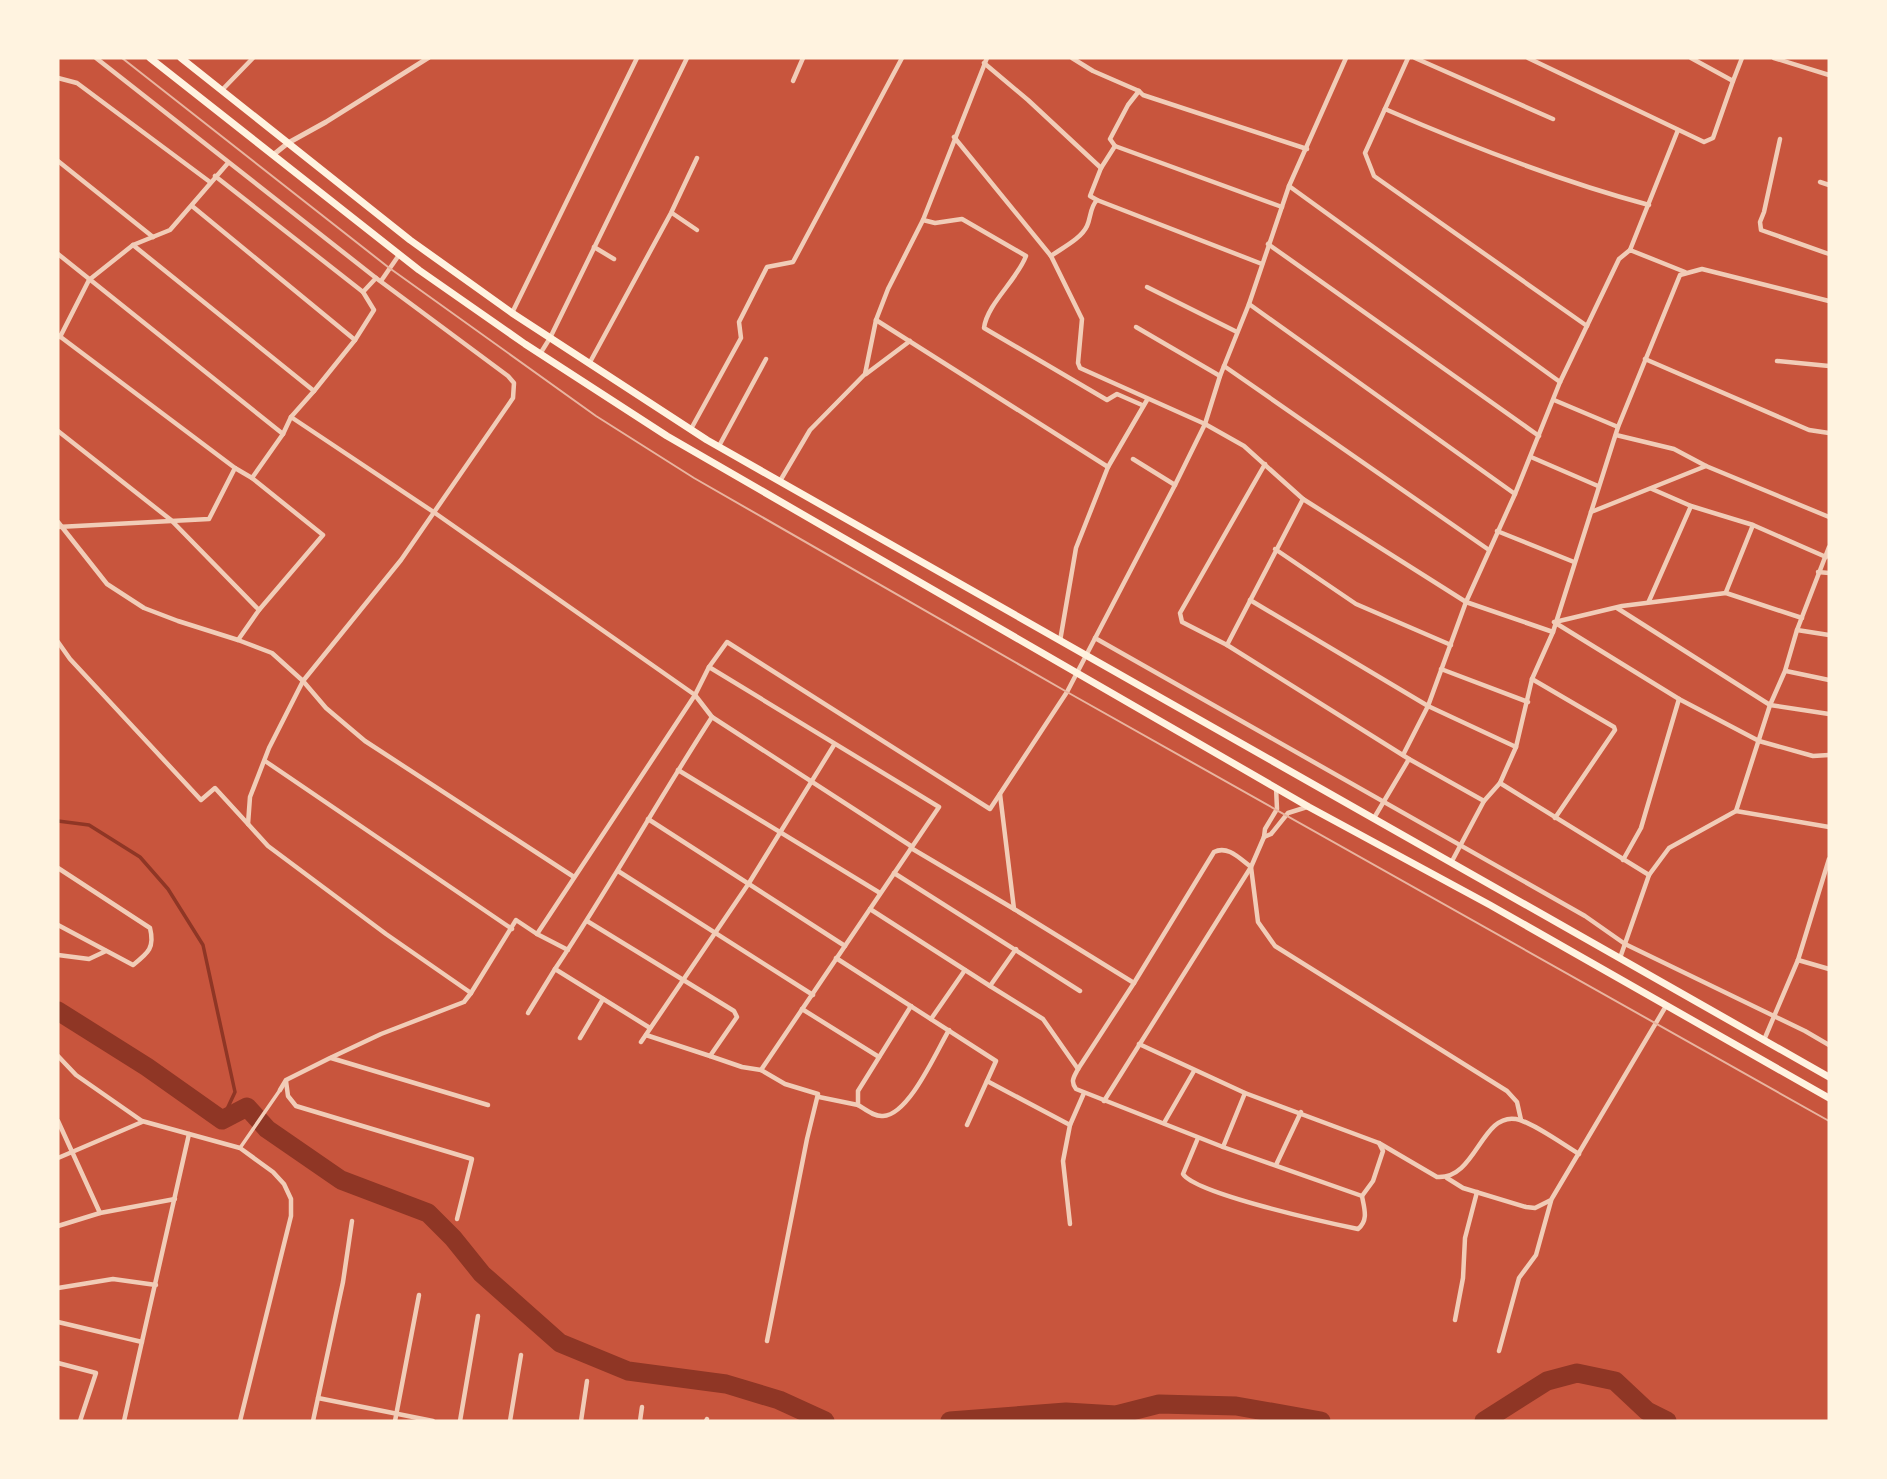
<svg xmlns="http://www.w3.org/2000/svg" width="1887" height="1479" viewBox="0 0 1887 1479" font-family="'Zilla Slab',serif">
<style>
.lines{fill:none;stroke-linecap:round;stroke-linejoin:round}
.stream{stroke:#8f3625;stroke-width:3.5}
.river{stroke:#8f3625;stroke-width:19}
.pedestrian{stroke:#f1ccb7;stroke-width:3.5}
.minor{stroke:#f1ccb7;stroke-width:4.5}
.tertiary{stroke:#f1ccb7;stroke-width:5}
.primary{stroke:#fff3e0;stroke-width:7}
.tram{stroke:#e9b49f;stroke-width:2}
</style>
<rect width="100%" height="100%" fill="#c8553d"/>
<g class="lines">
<path class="stream" d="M58,821L89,825L140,857L168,889L203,945L235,1092L222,1120"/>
<g class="river">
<path d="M58,1011L147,1067L222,1120L247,1107L267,1129L341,1180L428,1213L453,1238L482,1274L560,1343L628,1371L726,1384L779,1400L825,1421"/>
<path d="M950,1421L1066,1412L1116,1415L1159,1404L1236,1406L1321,1421"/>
<path d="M1484,1421L1547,1381L1577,1373L1615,1381L1647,1411L1667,1421"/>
</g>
<path class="pedestrian" d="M240,1148L280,1090"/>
<g class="minor">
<path d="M96,58L376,278L508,376L514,383L513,398L401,560L303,681L269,748L250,797L248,824L268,846L386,934L471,993L464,1002L381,1034L330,1058L286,1080L280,1090"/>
<path d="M1072,58L1093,71L1139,91"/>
<path d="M1408,58L1365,153L1374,176L1587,326"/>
<path d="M1415,58L1553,119"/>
<path d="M1528,58L1704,142L1713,138L1733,81"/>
<path d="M1691,58L1733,81L1742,58"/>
<path d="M1774,58L1829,75"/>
<path d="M984,63L1028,100L1101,168"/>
<path d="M58,78L77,83L210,182"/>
<path d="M793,81L803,58"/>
<path d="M222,90L253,58"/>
<path d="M1385,109C1470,146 1559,181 1649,205"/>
<path d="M954,137L1051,256L1082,319L1078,363L1080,368L1205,424L1244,446L1303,499L1466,602L1553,632"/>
<path d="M1780,139L1764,212L1760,222L1761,230L1829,254"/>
<path d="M58,161L153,237"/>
<path d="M215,176L363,292L374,310L355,340L314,391"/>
<path d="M1820,182L1829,185"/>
<path d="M1289,186L1560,382"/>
<path d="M1097,200L1090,196L1101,168L1115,146"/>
<path d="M192,206L355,340"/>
<path d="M1282,207L1115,146L1110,139L1128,105L1139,91L1143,95L1307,149"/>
<path d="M672,213L697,230"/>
<path d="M923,220L935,223L962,219L1026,256C1017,280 987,304 984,328L1107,400L1117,394L1142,405"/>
<path d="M1268,244L1539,436"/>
<path d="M133,245L314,391L291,417"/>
<path d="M594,247L614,259"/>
<path d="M1630,250L1678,130"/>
<path d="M58,254L283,434"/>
<path d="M1051,256C1062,248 1081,239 1087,226C1091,217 1090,207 1097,200L1262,264"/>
<path d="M381,281L399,255"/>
<path d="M1147,287L1237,332"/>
<path d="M363,292L376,278"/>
<path d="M1249,304L1515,494"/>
<path d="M512,313L637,58"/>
<path d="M876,320L1108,467"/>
<path d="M1136,327L1220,376"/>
<path d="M58,335L235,468L252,478L283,434L291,417L435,513L695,695L709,667L727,642L990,809L1067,692L1175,485L1133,459"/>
<path d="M60,337L89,280L133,245L170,230L228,163"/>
<path d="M540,354L550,338L687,58"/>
<path d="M1645,359L1809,430L1829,433"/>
<path d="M1777,361L1829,366"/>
<path d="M589,364L671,213L697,158"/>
<path d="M1224,366L1489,550"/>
<path d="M866,374L910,341"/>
<path d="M1554,400L1618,427"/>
<path d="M691,429L741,338L739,322L767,267L793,262L902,58"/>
<path d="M58,431L171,520L259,610"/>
<path d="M1616,435L1674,449L1706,466L1829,517"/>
<path d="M719,446L766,359"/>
<path d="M1531,457L1598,486"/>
<path d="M1265,464L1180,613L1182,622L1227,645L1409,759L1484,801"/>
<path d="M780,481L810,430L865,374L876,320L888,289L923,220L987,58"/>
<path d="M1175,485L1205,424L1220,376L1249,304L1289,186L1346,58"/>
<path d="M1652,489L1691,506L1753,525L1826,557"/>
<path d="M1591,512L1706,466"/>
<path d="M58,522L107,584L144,608L178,621L238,640L272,653L303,681L326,708L365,741L574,877"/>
<path d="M58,527L209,519L235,468"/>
<path d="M1497,531L1574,562"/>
<path d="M1275,549L1356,604L1451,645"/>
<path d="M1818,572L1829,573"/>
<path d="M1726,592L1753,525"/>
<path d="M1250,600L1428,706L1516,747"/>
<path d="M1649,601L1691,506"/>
<path d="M1617,608L1770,705L1829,714"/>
<path d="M1554,622L1679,699L1759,741L1813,756L1829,755"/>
<path d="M1555,622L1622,606L1726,593L1802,618"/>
<path d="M1797,630L1829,635"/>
<path d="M1095,638L1585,916L1625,944L1805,1031L1829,1045"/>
<path d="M238,640L259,610L323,535L252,478"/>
<path d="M1060,641L1076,548L1108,467L1147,400"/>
<path d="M58,642L70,659L201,800L215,788L248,824"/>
<path d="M1227,645L1303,499"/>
<path d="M709,667L939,807L761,1070"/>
<path d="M1441,669L1528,702"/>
<path d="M1786,671L1829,680"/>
<path d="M1532,679L1614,727L1615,730L1555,818"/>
<path d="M712,717L911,846V848"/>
<path d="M1403,755L1428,706L1466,602L1515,494L1560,382L1619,259L1630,250L1685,272"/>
<path d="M265,761L512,929"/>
<path d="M678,770L880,893"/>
<path d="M1500,783L1649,875"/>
<path d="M1000,794L1014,909L1134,983"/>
<path d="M1736,811L1829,827"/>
<path d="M1374,818L1409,759"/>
<path d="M648,819L845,946"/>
<path d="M1264,837L1271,834L1288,813L1307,807"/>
<path d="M911,848L1014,909"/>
<path d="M1623,860L1641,828L1679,699"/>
<path d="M1451,863L1484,801L1500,783L1516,747L1532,679L1553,632L1618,427L1680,275L1702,269L1829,301"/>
<path d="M58,868L150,928C155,948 148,953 133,965L58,925"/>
<path d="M618,871L813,995"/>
<path d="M894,873L1080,991"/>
<path d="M870,909L990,986"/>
<path d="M587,921L734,1011L737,1017L710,1056L742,1067L761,1070L785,1084L818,1094L807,1139L767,1341"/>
<path d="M1016,949L990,986L1043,1019L1078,1069"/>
<path d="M568,950L537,934L695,695L712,717C658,800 610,887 555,969L650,1028"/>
<path d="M58,955L89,959L106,951"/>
<path d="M836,958L996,1061L967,1125"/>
<path d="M1620,958L1649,875L1669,848L1736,811L1770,705L1785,671L1797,630L1829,547"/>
<path d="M1798,960L1829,969"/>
<path d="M471,993L516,920L537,934"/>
<path d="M911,1006L858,1091V1105C865,1109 874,1117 883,1116C909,1115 936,1052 949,1030"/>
<path d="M802,1009L879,1057"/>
<path d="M528,1013L555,969"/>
<path d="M931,1019L965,970"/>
<path d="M646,1035L710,1056"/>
<path d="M580,1038L603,999"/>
<path d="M1764,1040L1798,960L1829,859"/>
<path d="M641,1042L749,883L834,745"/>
<path d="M1139,1044L1245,1093L1379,1143L1437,1177C1476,1180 1481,1113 1516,1119C1532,1122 1564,1145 1579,1154"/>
<path d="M58,1056L76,1075L142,1121L240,1148L273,1172L284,1184L291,1199V1216L240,1421"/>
<path d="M331,1058L488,1105"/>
<path d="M286,1081L288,1096L296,1106L472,1159L457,1219"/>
<path d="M987,1081L1070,1125"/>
<path d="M819,1097L858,1105"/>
<path d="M1104,1101L1251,867L1264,837L1265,829L1277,809L1276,787"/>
<path d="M58,1121L100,1213"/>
<path d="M1164,1123L1194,1071"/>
<path d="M1198,1138L1183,1174C1196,1194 1329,1223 1358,1229C1369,1220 1364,1208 1362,1196"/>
<path d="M1379,1143L1383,1151L1373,1181L1362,1196L1223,1147L1076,1089C1070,1081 1074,1077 1078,1069L1134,983L1214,852C1228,845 1240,859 1251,867L1258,922L1275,946L1507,1091L1517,1102L1521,1120"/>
<path d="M1223,1147L1245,1093"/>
<path d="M58,1158L142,1122"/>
<path d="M1276,1165L1301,1112"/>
<path d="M1447,1178L1463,1188L1526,1207L1535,1208L1551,1200L1666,1006"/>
<path d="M1070,1224L1063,1161L1070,1125L1084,1093"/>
<path d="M58,1226L100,1213L175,1199"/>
<path d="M58,1288L113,1279L156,1285"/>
<path d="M1455,1320L1463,1278L1465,1238L1477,1192"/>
<path d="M58,1322L142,1342"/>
<path d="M1499,1351L1519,1278L1536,1255L1551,1201"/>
<path d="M58,1363L96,1373L80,1421"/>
<path d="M318,1398L433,1421"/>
<path d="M124,1421L189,1134"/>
<path d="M313,1421L343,1282L352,1221"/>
<path d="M395,1421L419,1295"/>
<path d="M460,1421L478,1316"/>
<path d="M510,1421L521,1355"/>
<path d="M581,1421L587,1381"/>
<path d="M640,1421L642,1407"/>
<path d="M706,1421L707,1419"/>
</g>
<path class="tertiary" d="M273,155L288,143L326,122L428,58"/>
<g class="primary">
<path d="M150,58L419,270L525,344L667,436L1309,807L1490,905L1829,1098"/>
<path d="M181,58L410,240L512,313L707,440L1829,1077"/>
</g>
<path class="tram" d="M122,58L388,267L596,416L694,478L1067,692L1829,1121"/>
</g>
<rect width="1887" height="1479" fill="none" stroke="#fff3e0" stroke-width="119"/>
</svg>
